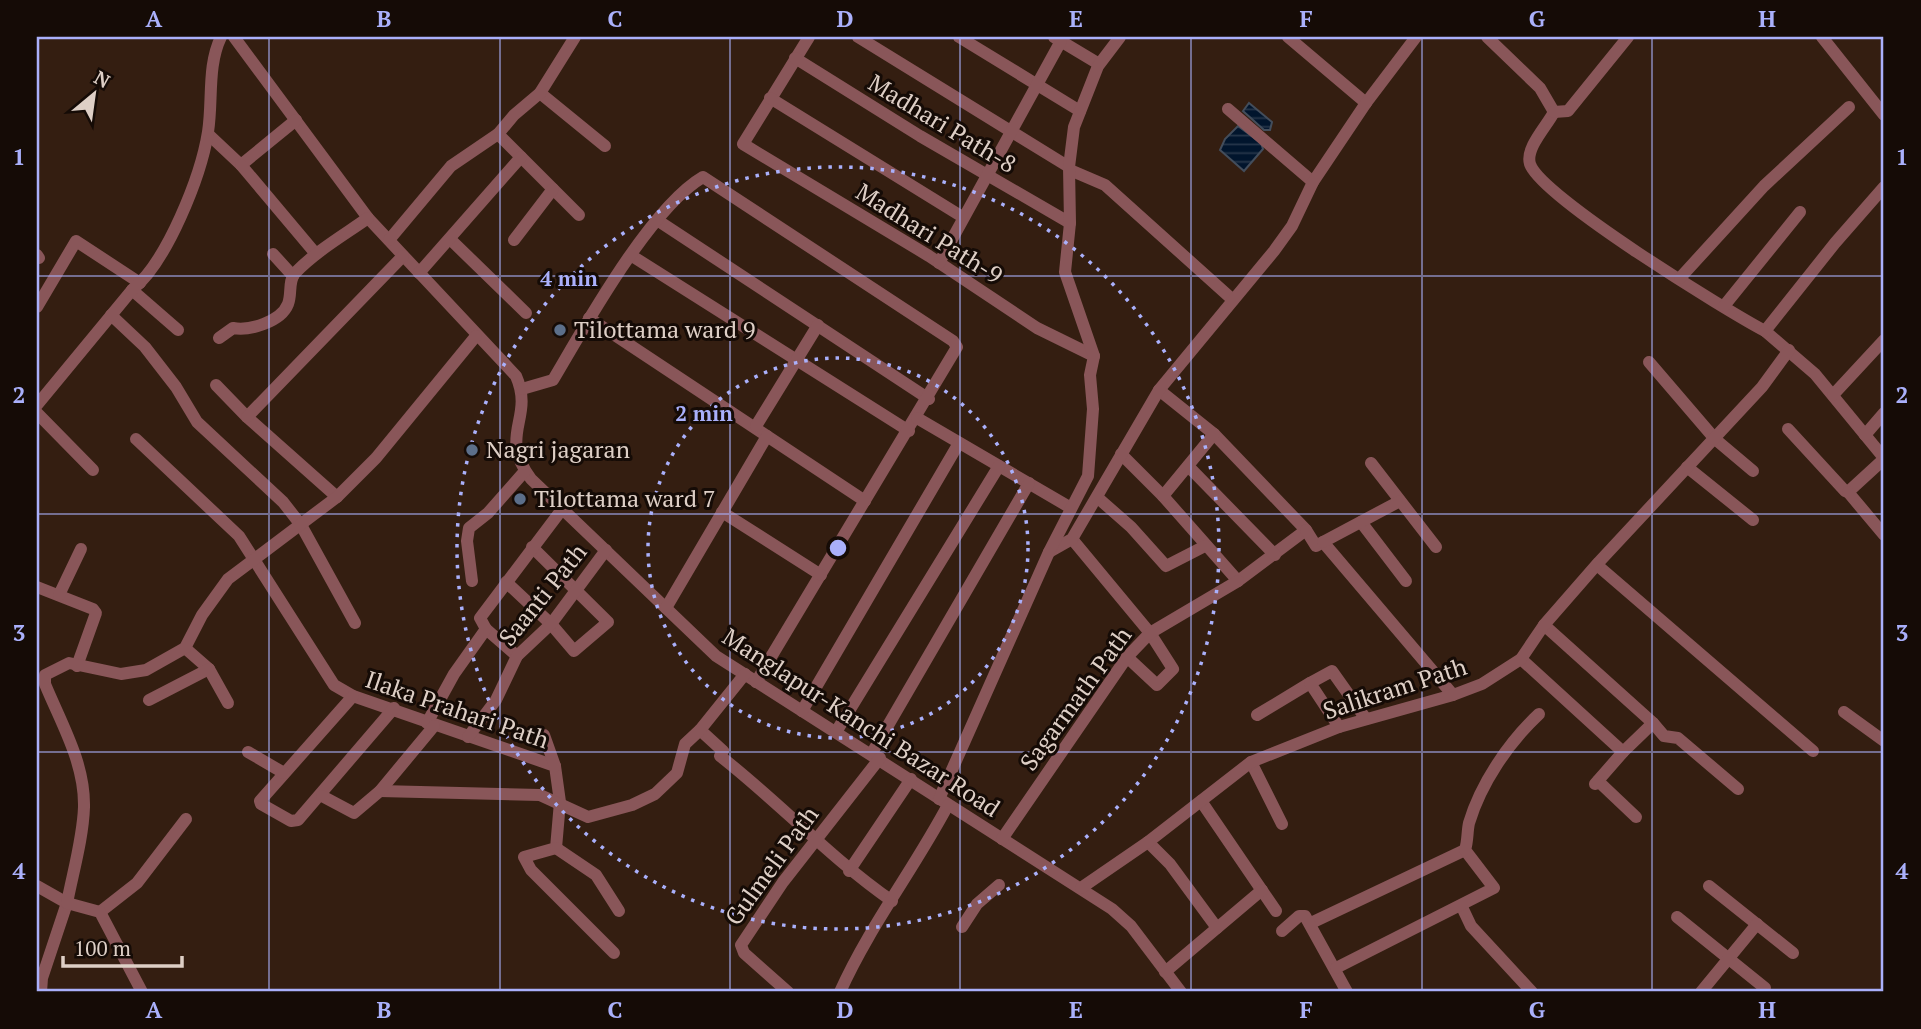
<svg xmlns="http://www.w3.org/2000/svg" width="1921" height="1029" viewBox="0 0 1921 1029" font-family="'PT Serif',serif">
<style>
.water{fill:url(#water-rules);stroke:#434d5b;stroke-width:2}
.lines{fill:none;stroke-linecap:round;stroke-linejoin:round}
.minor{stroke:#895659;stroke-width:12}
.grid{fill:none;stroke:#aab0fb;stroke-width:2;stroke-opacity:0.55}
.ring{fill:none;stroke:#aab0fb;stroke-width:3.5;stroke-dasharray:3.5 7}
.service-dot{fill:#5c6f8a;stroke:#150b06;stroke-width:2.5}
.labels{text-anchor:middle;stroke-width:6;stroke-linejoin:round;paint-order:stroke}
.street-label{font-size:24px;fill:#decfc6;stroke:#150b06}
.poi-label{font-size:24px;fill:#decfc6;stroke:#150b06;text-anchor:start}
.centre{fill:#aab0fb;stroke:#150b06;stroke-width:3.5}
.ring-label{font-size:21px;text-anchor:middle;font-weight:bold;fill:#aab0fb;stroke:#150b06;stroke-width:6;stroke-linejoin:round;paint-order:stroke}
.neatline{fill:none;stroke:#aab0fb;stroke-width:2.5}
.grid-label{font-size:23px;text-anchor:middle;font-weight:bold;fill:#aab0fb}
</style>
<defs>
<pattern id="water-rules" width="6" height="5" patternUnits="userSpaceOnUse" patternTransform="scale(1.75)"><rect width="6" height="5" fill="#01152d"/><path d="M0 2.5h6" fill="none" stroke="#26364a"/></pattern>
</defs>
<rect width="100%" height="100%" fill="#341e11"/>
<g class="water">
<path d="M1249,103L1272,122L1270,130H1264L1243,111Z"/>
<path d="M1238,126L1261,143L1263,149L1244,171L1220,150L1225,139Z"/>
</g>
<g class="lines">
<g class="minor">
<path d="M234,37L368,218L516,376C535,419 497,434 531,479L716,656L1112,909L1131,926L1181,992"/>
<path d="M809,37L743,144L929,256L1037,328L1094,356"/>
<path d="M858,37L1069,167"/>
<path d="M959,37L1080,111"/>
<path d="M1054,37L1099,64"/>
<path d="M1288,37L1366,103"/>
<path d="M1487,37L1540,88L1554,112C1547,126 1525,148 1530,164C1541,197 1727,311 1765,331L1815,374L1884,458"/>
<path d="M1822,37L1884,115"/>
<path d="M795,58L920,136L1070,223"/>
<path d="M540,93L605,146"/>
<path d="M770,98L961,216"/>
<path d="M1228,109L1313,182"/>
<path d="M1554,112L1568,111L1628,37"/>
<path d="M208,134L241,165L296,120"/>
<path d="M498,134L579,215"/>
<path d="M241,165L316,254"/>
<path d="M1070,170L1105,185L1233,300"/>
<path d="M657,220L929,399"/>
<path d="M389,240L451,166L498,134L514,115L540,93L575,37"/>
<path d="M451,240L526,313"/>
<path d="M514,240L553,189"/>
<path d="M273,254L293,276"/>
<path d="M37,255L39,258"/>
<path d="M632,256L909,431"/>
<path d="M939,263L1061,41"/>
<path d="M419,273L521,157"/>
<path d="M1680,278L1764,186L1849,107"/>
<path d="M132,290L178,330"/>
<path d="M1724,306L1800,212"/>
<path d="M37,307L76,241L140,283"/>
<path d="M111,315L145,347L176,387L197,422L283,502L301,525L355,623"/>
<path d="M589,318L865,501"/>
<path d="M1765,331L1835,243L1884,187"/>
<path d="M219,338L233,328C249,331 281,322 288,304C292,294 288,281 295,273C316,251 344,235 368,218"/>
<path d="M1649,362L1715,439L1753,471"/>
<path d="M216,385L247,417L337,497"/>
<path d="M522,389L553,380C585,326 650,208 703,177L953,341L957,347L756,682"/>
<path d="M1833,395L1884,340"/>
<path d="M37,405L132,290C167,262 201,176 208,132C213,100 207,66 221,37"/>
<path d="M37,413L93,470"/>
<path d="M247,417L403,256"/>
<path d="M917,418L1071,508"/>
<path d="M756,426L818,325"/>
<path d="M1788,429L1845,491L1848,492L1884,459"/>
<path d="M1865,435L1884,413"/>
<path d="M136,439L239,536L334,685L353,696L555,766L560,802L556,848L524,857L531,870L614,953"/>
<path d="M1121,454L1163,496L1238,581L1306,530L1214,434L1159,390"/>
<path d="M1371,463L1436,547"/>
<path d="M1188,466L1275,555"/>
<path d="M1687,467L1753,520"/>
<path d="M1848,492L1884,535"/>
<path d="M1163,496L1214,434"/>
<path d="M1098,498L1131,527L1166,566L1205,546"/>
<path d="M722,512L821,575"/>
<path d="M1361,522L1406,581"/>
<path d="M1306,530L1316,546L1323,542L1453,695"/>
<path d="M1072,539L1150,633L1173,669L1157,685L1127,657"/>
<path d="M1323,542L1400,501"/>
<path d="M1049,552L1072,539L1159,390L1274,251L1292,226L1313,182L1366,103L1416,37"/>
<path d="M1597,565L1813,751"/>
<path d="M472,581L467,541L469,528L488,513L525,471"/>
<path d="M506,582L551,624L574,651L608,622L532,547"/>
<path d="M37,587L93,609L96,613L77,666"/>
<path d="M59,595L81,549"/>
<path d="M666,608L767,436"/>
<path d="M486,629L517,656"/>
<path d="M185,648L209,669L228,703"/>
<path d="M1521,659L1623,752L1653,723L1544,625"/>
<path d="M353,696L260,801L261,804L291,821L298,820L394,708"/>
<path d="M149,700L209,669"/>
<path d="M802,711L959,443"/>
<path d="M1844,712L1884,741"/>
<path d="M1257,715L1310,683"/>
<path d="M427,723L454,674L486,629L480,618L563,508"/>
<path d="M1653,723L1664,736L1678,738L1738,789"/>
<path d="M1339,727L1310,683L1332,671L1366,719"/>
<path d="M700,730L723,751L720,756C779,802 830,858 892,901"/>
<path d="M836,732L999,466"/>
<path d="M544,735L555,766"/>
<path d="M468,737L496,700L517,656L551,624L606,550"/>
<path d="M248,752L284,773"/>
<path d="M872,753L1029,483"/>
<path d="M1251,762L1282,824"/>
<path d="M1598,781L1636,817"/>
<path d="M1595,784L1623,752"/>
<path d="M380,791L540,795L588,817L632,805L655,794L677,773L685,744L700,730L745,674"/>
<path d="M322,796L354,813L380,791L434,726"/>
<path d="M939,799L1049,552L1088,476L1093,409L1090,375L1094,356L1065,272L1070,223L1069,167L1074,127L1098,66L1120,37"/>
<path d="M1201,801L1276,911"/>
<path d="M1002,839L1127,657L1150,633L1238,581"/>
<path d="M1148,842L1170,864L1217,928"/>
<path d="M556,848L596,875L619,911"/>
<path d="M849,871L911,779"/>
<path d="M37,886L67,903L42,978L41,992"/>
<path d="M1709,886L1793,953"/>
<path d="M1081,888L1148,842L1251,762L1339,727L1453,695L1482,684L1521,659L1544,625L1599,562L1762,387L1789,350"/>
<path d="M1462,907L1471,926L1532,992"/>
<path d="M100,912L137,883L186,819"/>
<path d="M1677,917L1765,988"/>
<path d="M1311,923L1465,850"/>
<path d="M962,927L977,904L999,885"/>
<path d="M1282,931L1299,916H1305L1347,992"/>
<path d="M1336,968L1494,888L1465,850C1468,841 1467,832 1469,823C1481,783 1509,742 1539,714"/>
<path d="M1165,972L1262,890"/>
<path d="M142,992L100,912L67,903C73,872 83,838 84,807C85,763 61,723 45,684V675L69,663L121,674L146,670L185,648L202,615L228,579L337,497L376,458L476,336"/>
<path d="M788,992L744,953L741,945L783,882L880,758"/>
<path d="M840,992C869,927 914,869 948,805"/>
<path d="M1701,992L1757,924"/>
</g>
</g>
<path class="grid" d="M269,37V992M500,37V992M730,37V992M960,37V992M1191,37V992M1422,37V992M1652,37V992M37,276H1884M37,514H1884M37,752H1884"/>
<g class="ring">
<circle cx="838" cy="548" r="190"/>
<circle cx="838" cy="548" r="381"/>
</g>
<g class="service-dot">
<circle cx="560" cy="330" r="7"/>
<circle cx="472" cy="450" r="7"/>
<circle cx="520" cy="499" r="7"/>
</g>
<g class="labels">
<g class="street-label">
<text transform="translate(942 124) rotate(31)" y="8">Madhari Path-8</text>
<text transform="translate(929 234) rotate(32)" y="8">Madhari Path-9</text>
<text transform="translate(543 595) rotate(-51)" y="8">Saanti Path</text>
<text transform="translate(1395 689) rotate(-18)" y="8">Salikram Path</text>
<text transform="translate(1076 699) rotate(-54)" y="8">Sagarmath Path</text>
<text transform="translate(457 710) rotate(19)" y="8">Ilaka Prahari Path</text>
<text transform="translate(861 723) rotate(33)" y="8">Manglapur-Kanchi Bazar Road</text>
<text transform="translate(772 866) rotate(-54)" y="8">Gulmeli Path</text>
</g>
<g class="poi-label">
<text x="574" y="338">Tilottama ward 9</text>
<text x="486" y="458">Nagri jagaran</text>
<text x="534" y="507">Tilottama ward 7</text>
</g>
</g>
<circle cx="838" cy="548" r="10" class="centre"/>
<g class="ring-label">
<text x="569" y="286">4 min</text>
<text x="704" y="421">2 min</text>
</g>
<rect width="1921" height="1029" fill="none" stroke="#150b06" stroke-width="77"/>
<g transform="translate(94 94) rotate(29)" stroke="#150b06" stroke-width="5" paint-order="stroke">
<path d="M0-5L12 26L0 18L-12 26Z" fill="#decfc6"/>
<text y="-10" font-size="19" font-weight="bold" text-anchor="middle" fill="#decfc6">N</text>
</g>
<path d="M63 956v10h119v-10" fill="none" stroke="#decfc6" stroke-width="3.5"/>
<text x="74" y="956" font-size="21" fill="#decfc6" stroke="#150b06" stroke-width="5" paint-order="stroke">100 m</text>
<rect x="38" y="38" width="1844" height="952" class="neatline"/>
<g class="grid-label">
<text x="154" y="27">A</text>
<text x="384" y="27">B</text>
<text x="615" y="27">C</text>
<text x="845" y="27">D</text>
<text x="1076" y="27">E</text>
<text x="1306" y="27">F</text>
<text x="1537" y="27">G</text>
<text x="1767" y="27">H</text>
<text x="19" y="165">1</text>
<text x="1902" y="165">1</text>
<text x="19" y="403">2</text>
<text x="1902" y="403">2</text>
<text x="19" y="641">3</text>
<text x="1902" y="641">3</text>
<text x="19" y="879">4</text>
<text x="1902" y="879">4</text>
<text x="154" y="1018">A</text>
<text x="384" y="1018">B</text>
<text x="615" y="1018">C</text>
<text x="845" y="1018">D</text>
<text x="1076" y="1018">E</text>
<text x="1306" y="1018">F</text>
<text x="1537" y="1018">G</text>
<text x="1767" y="1018">H</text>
</g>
</svg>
